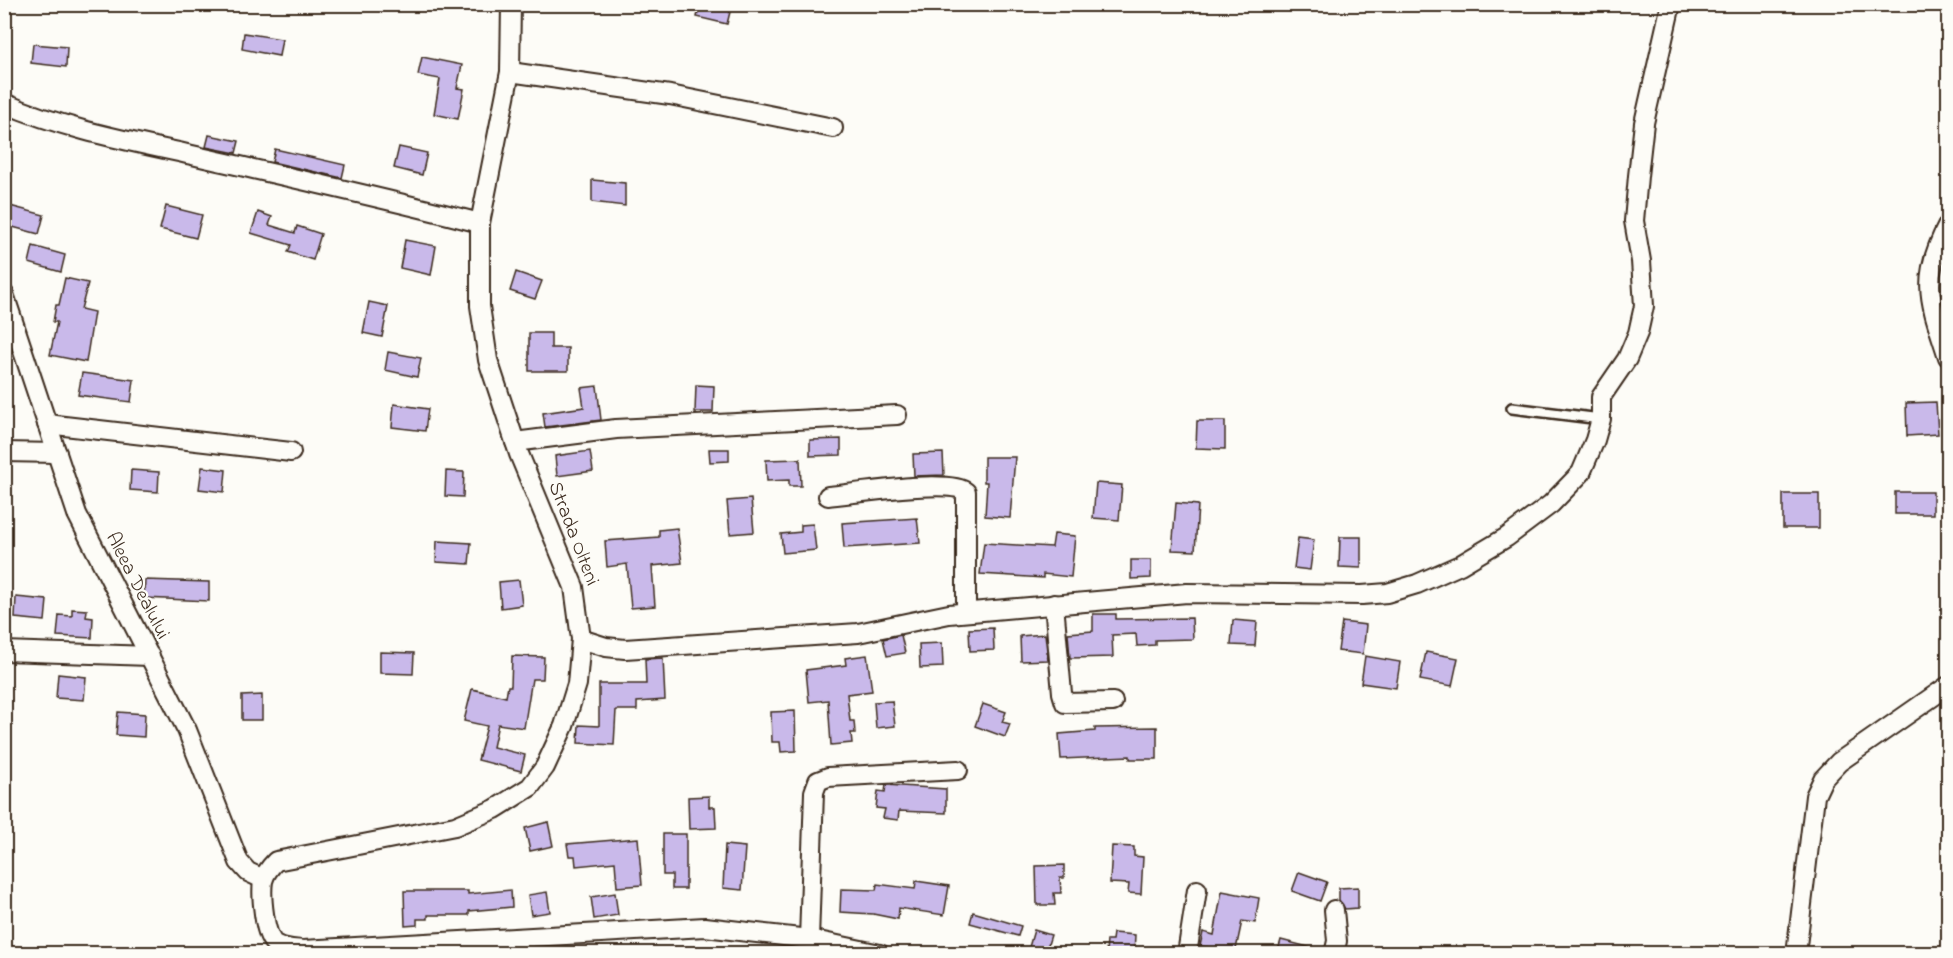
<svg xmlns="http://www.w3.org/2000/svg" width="1953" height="958" viewBox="0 0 1953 958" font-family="'Indie Flower',sans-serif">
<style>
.building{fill:#c9b9ea;stroke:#3b2a1e;stroke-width:1.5}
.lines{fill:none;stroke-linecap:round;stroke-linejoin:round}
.lane-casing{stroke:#3b2a1e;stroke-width:14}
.street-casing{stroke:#3b2a1e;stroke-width:22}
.lane{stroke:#fdfcf7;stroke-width:9}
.street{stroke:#fdfcf7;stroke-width:18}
.labels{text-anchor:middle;stroke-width:4.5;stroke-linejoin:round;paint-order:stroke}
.street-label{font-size:20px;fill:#3b2a1e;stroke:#fdfcf7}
</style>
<rect width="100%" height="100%" fill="#fdfcf7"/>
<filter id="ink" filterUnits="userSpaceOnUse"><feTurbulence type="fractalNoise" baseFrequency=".0167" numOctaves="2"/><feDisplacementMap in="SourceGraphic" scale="12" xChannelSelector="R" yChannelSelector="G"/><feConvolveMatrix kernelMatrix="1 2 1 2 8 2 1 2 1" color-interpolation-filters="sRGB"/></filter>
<g filter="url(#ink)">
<g class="building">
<path d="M700,4H732L727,24L697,17Z"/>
<path d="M244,33L282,39L279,56L242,49Z"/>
<path d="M33,44L67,47L66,67L31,63Z"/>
<path d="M422,57L462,65L457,88L464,89L458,119L434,114L440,79L418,75Z"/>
<path d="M209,135L239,141L236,153L206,147Z"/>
<path d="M399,147L427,153L422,175L394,168Z"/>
<path d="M275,149L345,165L342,178L272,162Z"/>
<path d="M592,180L625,183V206L592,202Z"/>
<path d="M10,206L44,215L39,234L5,225Z"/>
<path d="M166,206L202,215L196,238L160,229Z"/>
<path d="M258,212L272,217L269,225L295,233L297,226L321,234L313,260L288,252L291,245L251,233Z"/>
<path d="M405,240L436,246L431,275L400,268Z"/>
<path d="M33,246L65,255L61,272L29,263Z"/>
<path d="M516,272L542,281L535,299L510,291Z"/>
<path d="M65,278L88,283L81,309L94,312L86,362L50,355L57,322H53L56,305H59Z"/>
<path d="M369,302L388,306L382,337L363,333Z"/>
<path d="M529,333H551V348H568V371H529Z"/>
<path d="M388,352L421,358L417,377L385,370Z"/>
<path d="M82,373L134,380L131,402L78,395Z"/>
<path d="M696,385L714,386L713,412H695Z"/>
<path d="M597,386L601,420L545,427L543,413L584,407L581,388Z"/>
<path d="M1936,402L1938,434L1907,436L1906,403Z"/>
<path d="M394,404L428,409L425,431L392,427Z"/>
<path d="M1197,421H1225V449L1196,448Z"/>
<path d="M841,439V455L810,456V440Z"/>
<path d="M709,449H729V461L710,462Z"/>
<path d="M590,451L593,471L557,476L555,456Z"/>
<path d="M943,453L944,475L914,476L913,454Z"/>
<path d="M984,457H1015L1010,518L985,516L987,482H984Z"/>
<path d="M800,459L801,486H789V480L767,481L766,460Z"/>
<path d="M202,467L226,470L224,492L199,489Z"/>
<path d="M131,470L159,472L158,492L130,490Z"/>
<path d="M446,471L464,472L463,497L445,496Z"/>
<path d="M1096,483L1122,485L1119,520L1093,518Z"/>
<rect x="1895" y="492" width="38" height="22"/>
<rect x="1783" y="494" width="36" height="34"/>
<path d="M751,499L754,532L730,534L727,501Z"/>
<path d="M1176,503L1198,505L1195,551L1172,550Z"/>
<path d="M917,518L920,543L844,548L842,523Z"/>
<path d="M813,524L816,550L783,553L781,534L801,532V525Z"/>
<path d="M677,528L682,563L652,566L655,606L631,608L627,564L607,567L605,541L659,537V530Z"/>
<path d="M1054,534L1075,536L1071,577L1043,574V578L980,574L984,543L1052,547Z"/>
<path d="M1340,537H1361V568L1339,567Z"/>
<path d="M1298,538L1314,540L1310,570L1294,568Z"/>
<path d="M437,541L471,543L469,564L436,562Z"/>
<path d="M1131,560H1151V578L1131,579Z"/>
<path d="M145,580L209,582V601L144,598Z"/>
<path d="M519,580L522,605L501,608L499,582Z"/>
<path d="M16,597L47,600L45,621L15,618Z"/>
<path d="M72,609L87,610L86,617L93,618L92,638L57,636L59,615L72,616Z"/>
<path d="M1093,614H1116V619L1192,618L1193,639L1155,640V645L1137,646L1136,634L1112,635L1113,657L1070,658L1068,633L1093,631Z"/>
<path d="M1233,620L1257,622L1255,646L1231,645Z"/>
<path d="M1342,622L1366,625L1363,654L1338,651Z"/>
<path d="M993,628L994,650L970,651L969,629Z"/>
<path d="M1045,634L1048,660L1021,661L1020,636Z"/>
<path d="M901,635L905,653L887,656L883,639Z"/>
<path d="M942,643L943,667L920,668L919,644Z"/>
<path d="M380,652L414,653L413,674L380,673Z"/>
<path d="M1426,652L1458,658L1452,686L1420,680Z"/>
<path d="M867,655L872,691L847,694L850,721H854L855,733H851L852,743L831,745L828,700L809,702L806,670L846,665L845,658Z"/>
<path d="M512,656L544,657L543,679H532L524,728L498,724L493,747L525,755L521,771L478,760L487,726L464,721L472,689L506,697L508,686H511Z"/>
<path d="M1365,656L1400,662L1396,688L1361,683Z"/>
<path d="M663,658L665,700L637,702V710H616L614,745L578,743L579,725L599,726V684H646L645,659Z"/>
<path d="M58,674L86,677L84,700L56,698Z"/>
<path d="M262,695V720H242V696Z"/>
<path d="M892,701L895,726L876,728L874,702Z"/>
<path d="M983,704L1006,712L1002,722L1010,724L1005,737L975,726Z"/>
<path d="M795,711L796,751L781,752L780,742H772L771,712Z"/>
<path d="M118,712L145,714L144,737L116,735Z"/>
<path d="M1157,727V759H1130V756L1061,759L1059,734L1095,731V728Z"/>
<path d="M886,785L946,789V813L899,811L898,820L883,818L885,809L876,808L878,791L885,792Z"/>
<path d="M709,796V807H715L716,828L689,829L688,797Z"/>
<path d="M548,822L553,846L530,851L525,828Z"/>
<path d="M663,834H686V889H672V875H663Z"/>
<path d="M638,838L642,885L617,887L615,862L576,866L575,856H569L567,844Z"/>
<path d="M725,845L745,847L742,890L723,888Z"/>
<path d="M1112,846L1134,847V856L1143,857L1141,894L1128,893L1129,884L1110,883Z"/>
<path d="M1064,865V878H1060L1061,893H1054L1055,905H1037L1036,866Z"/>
<path d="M1299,872L1327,882L1320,901L1292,891Z"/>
<path d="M916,881L949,886L944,915L899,908L898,919L873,914L840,912L841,889L876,890L877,884L915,889Z"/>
<path d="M1358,887V908L1345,909L1339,900V888Z"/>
<path d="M511,890L512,907L469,911V915H428V919H417V925L405,926L404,891H468V894Z"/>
<path d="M1222,891L1259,898L1255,923L1242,921L1235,954H1205L1207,947L1200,946L1203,932L1214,935Z"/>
<path d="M547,892L550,912L531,915L528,895Z"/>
<path d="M615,893L618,915L594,919L591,897Z"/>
<path d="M973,912L1021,926L1018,936L970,923Z"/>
<path d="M1034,930L1051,935L1045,954H1027Z"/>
<path d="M1113,933L1135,935L1134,954H1106L1107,940H1112Z"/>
<path d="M1281,940L1316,949L1315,954H1277Z"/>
</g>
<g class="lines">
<g class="lane-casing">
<path id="lane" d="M1512,408L1601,419"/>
</g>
<g class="street-casing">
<g id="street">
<path d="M511,4L510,72L480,223V306L488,360L519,454L574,587L581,639L577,684L564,726L545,767L530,787L495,809L455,826L276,861C270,867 265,873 263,881C261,894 264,937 275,944C284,949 293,949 303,950L705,927L809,939L880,954"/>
<path d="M510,72L670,95L833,128"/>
<path d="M4,103C64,129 129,141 192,155C288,177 385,198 480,223"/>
<path d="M1948,225C1919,280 1930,301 1948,357"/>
<path d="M4,294L77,514L187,730L239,862L248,872L263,879"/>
<path d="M47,424L291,452"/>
<path d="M515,442L616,429L897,415"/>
<path d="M4,452L57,453"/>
<path d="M828,496C853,494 950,478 966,492V612"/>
<path d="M1054,604L1062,693L1065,703L1113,702"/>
<path d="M581,639L606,647L625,649L858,633L949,614L1187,593L1362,595L1387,593L1417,584L1460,565L1507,537L1551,504L1581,473L1595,440L1601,419V397L1627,359L1638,333L1644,306L1641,261L1634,221L1638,176L1644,123L1671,4"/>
<path d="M4,651L150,656"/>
<path d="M809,939L814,792L818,781L828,777L958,770"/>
<path d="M1187,954L1197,890"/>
<path d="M1334,954L1337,941L1334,910"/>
<path d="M1796,954L1815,796L1823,779L1839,762L1948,686"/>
</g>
</g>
<use href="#lane" class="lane"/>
<use href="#street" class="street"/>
</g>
</g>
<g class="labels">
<g class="street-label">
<text transform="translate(575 533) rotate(69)" y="7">Strada Olteni</text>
<text transform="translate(139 585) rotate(63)" y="7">Aleea Dealului</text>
</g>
</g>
<rect width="1953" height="958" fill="none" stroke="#fdfcf7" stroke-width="24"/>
<rect x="12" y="12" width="1929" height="934" fill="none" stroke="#3b2a1e" stroke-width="2" filter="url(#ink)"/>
</svg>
